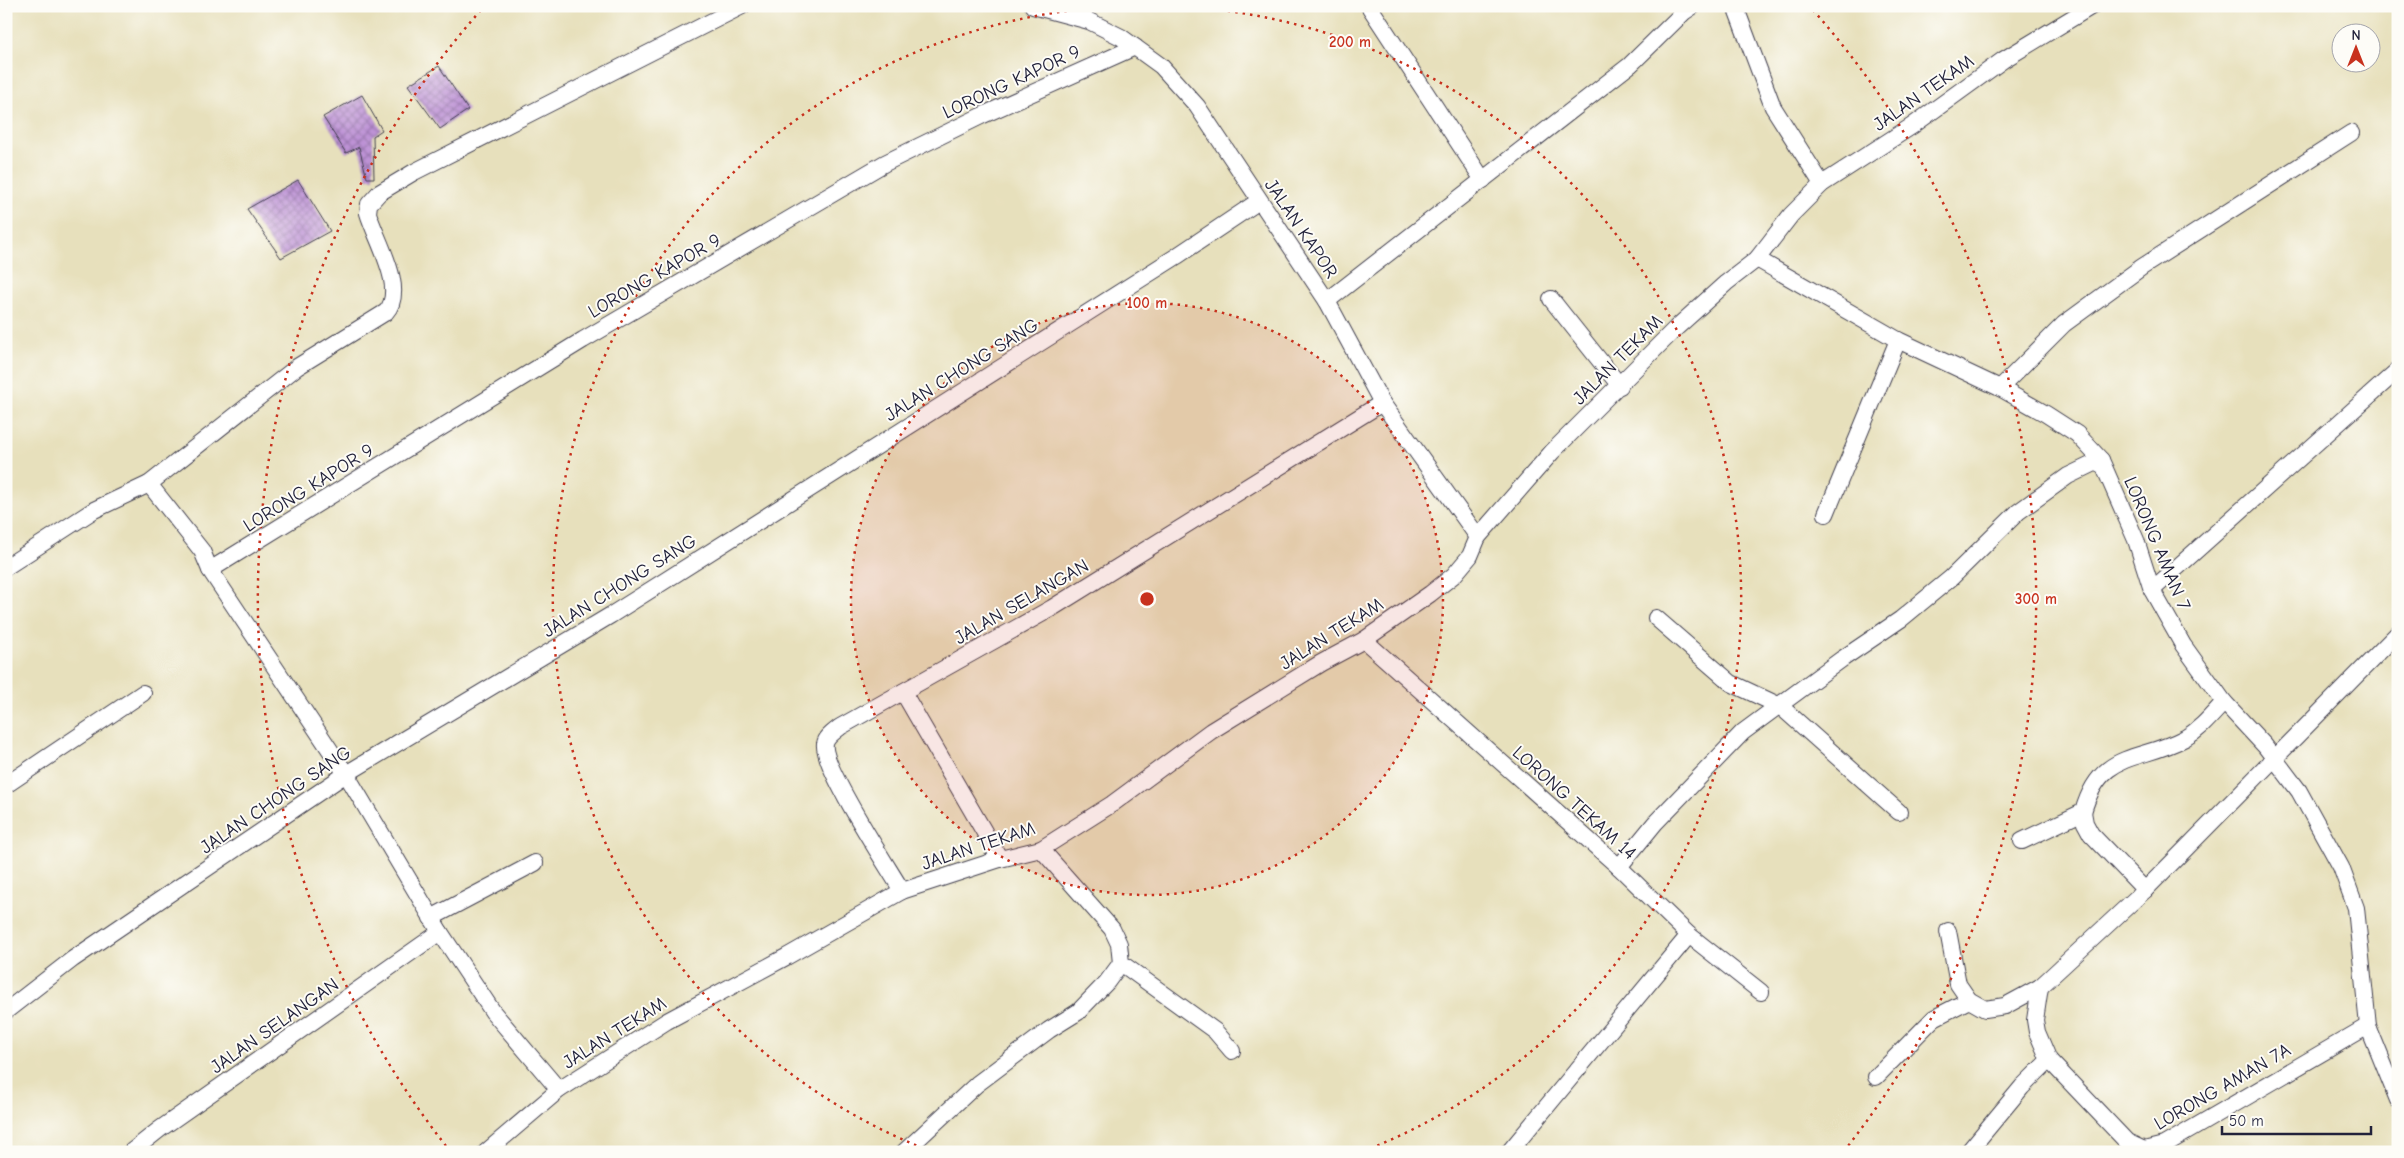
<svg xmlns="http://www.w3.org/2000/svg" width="2404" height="1158" viewBox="0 0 2404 1158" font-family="'Comic Neue',sans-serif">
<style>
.building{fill:url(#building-cross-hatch)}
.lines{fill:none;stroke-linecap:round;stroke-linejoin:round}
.street-casing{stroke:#403e4e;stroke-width:18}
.street{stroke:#fff;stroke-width:16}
.ring{fill:none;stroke:#c8321e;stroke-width:2.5;stroke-dasharray:2.5 5}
.labels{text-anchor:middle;stroke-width:4;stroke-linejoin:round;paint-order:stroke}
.street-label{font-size:19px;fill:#22223b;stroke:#fdfcf7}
.centre{fill:#c8321e;stroke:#fdfcf7;stroke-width:2.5}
.ring-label{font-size:15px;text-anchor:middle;font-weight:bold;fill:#c8321e;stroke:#fdfcf7;stroke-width:4;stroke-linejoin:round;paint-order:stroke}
</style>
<defs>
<pattern id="building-cross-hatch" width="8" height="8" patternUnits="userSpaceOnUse" patternTransform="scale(1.25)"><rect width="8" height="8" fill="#bd92d5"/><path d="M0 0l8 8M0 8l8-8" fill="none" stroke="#9977ae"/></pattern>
</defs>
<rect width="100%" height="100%" fill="#fdfcf7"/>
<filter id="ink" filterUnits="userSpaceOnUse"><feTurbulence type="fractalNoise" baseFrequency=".02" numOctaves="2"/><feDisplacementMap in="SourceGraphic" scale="10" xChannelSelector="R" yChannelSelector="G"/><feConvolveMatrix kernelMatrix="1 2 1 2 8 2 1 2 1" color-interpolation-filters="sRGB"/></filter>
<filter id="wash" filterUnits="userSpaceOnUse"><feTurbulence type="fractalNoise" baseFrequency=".0096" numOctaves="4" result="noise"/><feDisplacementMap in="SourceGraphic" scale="20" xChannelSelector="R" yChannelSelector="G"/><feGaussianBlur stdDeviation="1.12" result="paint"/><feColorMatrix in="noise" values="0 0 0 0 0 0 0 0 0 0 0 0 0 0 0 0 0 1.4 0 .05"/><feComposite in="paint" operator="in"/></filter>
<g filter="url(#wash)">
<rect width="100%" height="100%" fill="#e7e0bc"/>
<g id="blocks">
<g class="building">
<path d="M439,66L468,110L440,129L408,85Z"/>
<path d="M362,95L382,130L373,136L374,178H367L359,147L346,153L323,117Z"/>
<path d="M298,180L330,231L281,258L247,209Z"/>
</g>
</g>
</g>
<g filter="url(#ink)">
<use href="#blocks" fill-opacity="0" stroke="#403e4e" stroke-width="1"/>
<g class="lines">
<g class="street-casing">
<g id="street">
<path d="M1033,6L1089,21L1121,37L1161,66L1197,106L1327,301L1382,403L1478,537"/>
<path d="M1369,6L1483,180"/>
<path d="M1735,6L1773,107L1822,184"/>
<path d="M1757,259L1898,340L2000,388L2046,414L2077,434L2101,460L2136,540L2152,590L2183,645L2224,702L2265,746L2299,791L2341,867L2356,908L2368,1026L2398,1100"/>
<path d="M1551,299L1620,386"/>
<path d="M1327,301L1630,65L1684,12L1693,6"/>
<path d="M2000,388L2064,324L2142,267L2351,133"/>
<path d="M149,484L202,551L210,570L346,774L440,932L493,1012L559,1090"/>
<path d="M1826,514L1898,340"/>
<path d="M6,567L94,510L149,484L297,367L386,312C407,289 376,240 368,213L369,204L379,193L414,172L742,6"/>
<path d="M210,570L583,340L885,163L981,116L1135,47"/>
<path d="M2152,590L2398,370"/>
<path d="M1656,618L1731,683L1780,706L1899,812"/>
<path d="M1364,640L1619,867L1689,935L1761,992"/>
<path d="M903,692L1000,859"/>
<path d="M6,785L143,693"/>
<path d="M2083,812L2085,823L2091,834L2145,890"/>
<path d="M2022,841L2083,812C2101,749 2138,763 2185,738C2201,729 2212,715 2224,702"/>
<path d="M1041,849L1112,929L1119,944L1121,963L1215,1031L1232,1051"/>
<path d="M1619,867L1655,823L1743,732L1842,659L1901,619L1951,578L2018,512L2068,476L2101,460"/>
<path d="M902,891C888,867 821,765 825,744C826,737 834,732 840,727L1052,608L1382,403"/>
<path d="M431,918L535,863"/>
<path d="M1948,931L1958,984L1969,1000"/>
<path d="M2040,987L2035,1020L2037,1032L2049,1060L2127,1142L2144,1150L2164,1145L2368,1026"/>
<path d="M6,1011L73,959L346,774L611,615L1177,256L1259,201"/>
<path d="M1876,1077L1934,1018L1969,1000L1985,1009L2005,1006L2040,987L2145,890L2398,633"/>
<path d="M131,1152L160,1129L440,932"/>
<path d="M486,1152L559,1090L667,1021L786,957L902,891L1000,859L1041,849L1112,804L1211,731L1321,663L1364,640L1430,594L1454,575L1470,556L1478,537L1552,452L1676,328L1726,283L1757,259L1791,215L1822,184L1912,126L2003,60L2092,6"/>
<path d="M904,1152L977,1084L1049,1030L1078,1012L1107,982L1121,963"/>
<path d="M1509,1152L1689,935"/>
<path d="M1968,1152L2022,1087L2049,1060"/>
</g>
</g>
<use href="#street" class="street"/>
</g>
</g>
<circle cx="1147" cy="599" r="296" fill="#c8321e" fill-opacity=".12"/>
<g class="ring">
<circle cx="1147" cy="599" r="296"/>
<path d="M930 1151A593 593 0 0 1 1126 6M1168 6A593 593 0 0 1 1364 1151"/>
<path d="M446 1146A889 889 0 0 1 481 10M1813 10A889 889 0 0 1 1848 1146"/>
</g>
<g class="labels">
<g class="street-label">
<text transform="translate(1011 81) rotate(-25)" y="7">LORONG KAPOR 9</text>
<text transform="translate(1923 92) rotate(-35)" y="7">JALAN TEKAM</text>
<text transform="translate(1302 228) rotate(56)" y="7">JALAN KAPOR</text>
<text transform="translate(654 275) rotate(-30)" y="7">LORONG KAPOR 9</text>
<text transform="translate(1617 359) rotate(-45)" y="7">JALAN TEKAM</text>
<text transform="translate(961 369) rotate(-32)" y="7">JALAN CHONG SANG</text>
<text transform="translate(308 487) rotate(-32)" y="7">LORONG KAPOR 9</text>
<text transform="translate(2158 543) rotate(67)" y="7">LORONG AMAN 7</text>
<text transform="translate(619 585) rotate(-32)" y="7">JALAN CHONG SANG</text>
<text transform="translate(1021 601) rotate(-30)" y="7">JALAN SELANGAN</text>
<text transform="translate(1331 633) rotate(-32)" y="7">JALAN TEKAM</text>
<text transform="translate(275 799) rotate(-34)" y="7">JALAN CHONG SANG</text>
<text transform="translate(1575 802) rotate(42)" y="7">LORONG TEKAM 14</text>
<text transform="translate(978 845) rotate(-18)" y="7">JALAN TEKAM</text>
<text transform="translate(274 1025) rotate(-35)" y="7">JALAN SELANGAN</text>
<text transform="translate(614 1032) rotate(-32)" y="7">JALAN TEKAM</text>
<text transform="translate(2222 1086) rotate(-30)" y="7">LORONG AMAN 7A</text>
</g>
</g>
<circle cx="1147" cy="599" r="8" class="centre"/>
<g class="ring-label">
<text x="1350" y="47">200 m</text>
<text x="1147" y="308">100 m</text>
<text x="2036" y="604">300 m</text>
</g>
<rect width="2404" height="1158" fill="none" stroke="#fdfcf7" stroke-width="25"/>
<g transform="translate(2356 48)"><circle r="24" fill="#fdfcf7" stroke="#a5a5ac"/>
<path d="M0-4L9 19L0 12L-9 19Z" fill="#c8321e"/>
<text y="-8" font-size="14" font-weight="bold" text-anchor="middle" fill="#22223b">N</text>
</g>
<path d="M2222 1126v8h149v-8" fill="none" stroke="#22223b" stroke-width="2.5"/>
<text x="2229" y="1126" font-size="15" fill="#22223b" stroke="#fdfcf7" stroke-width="4" paint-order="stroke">50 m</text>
</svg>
